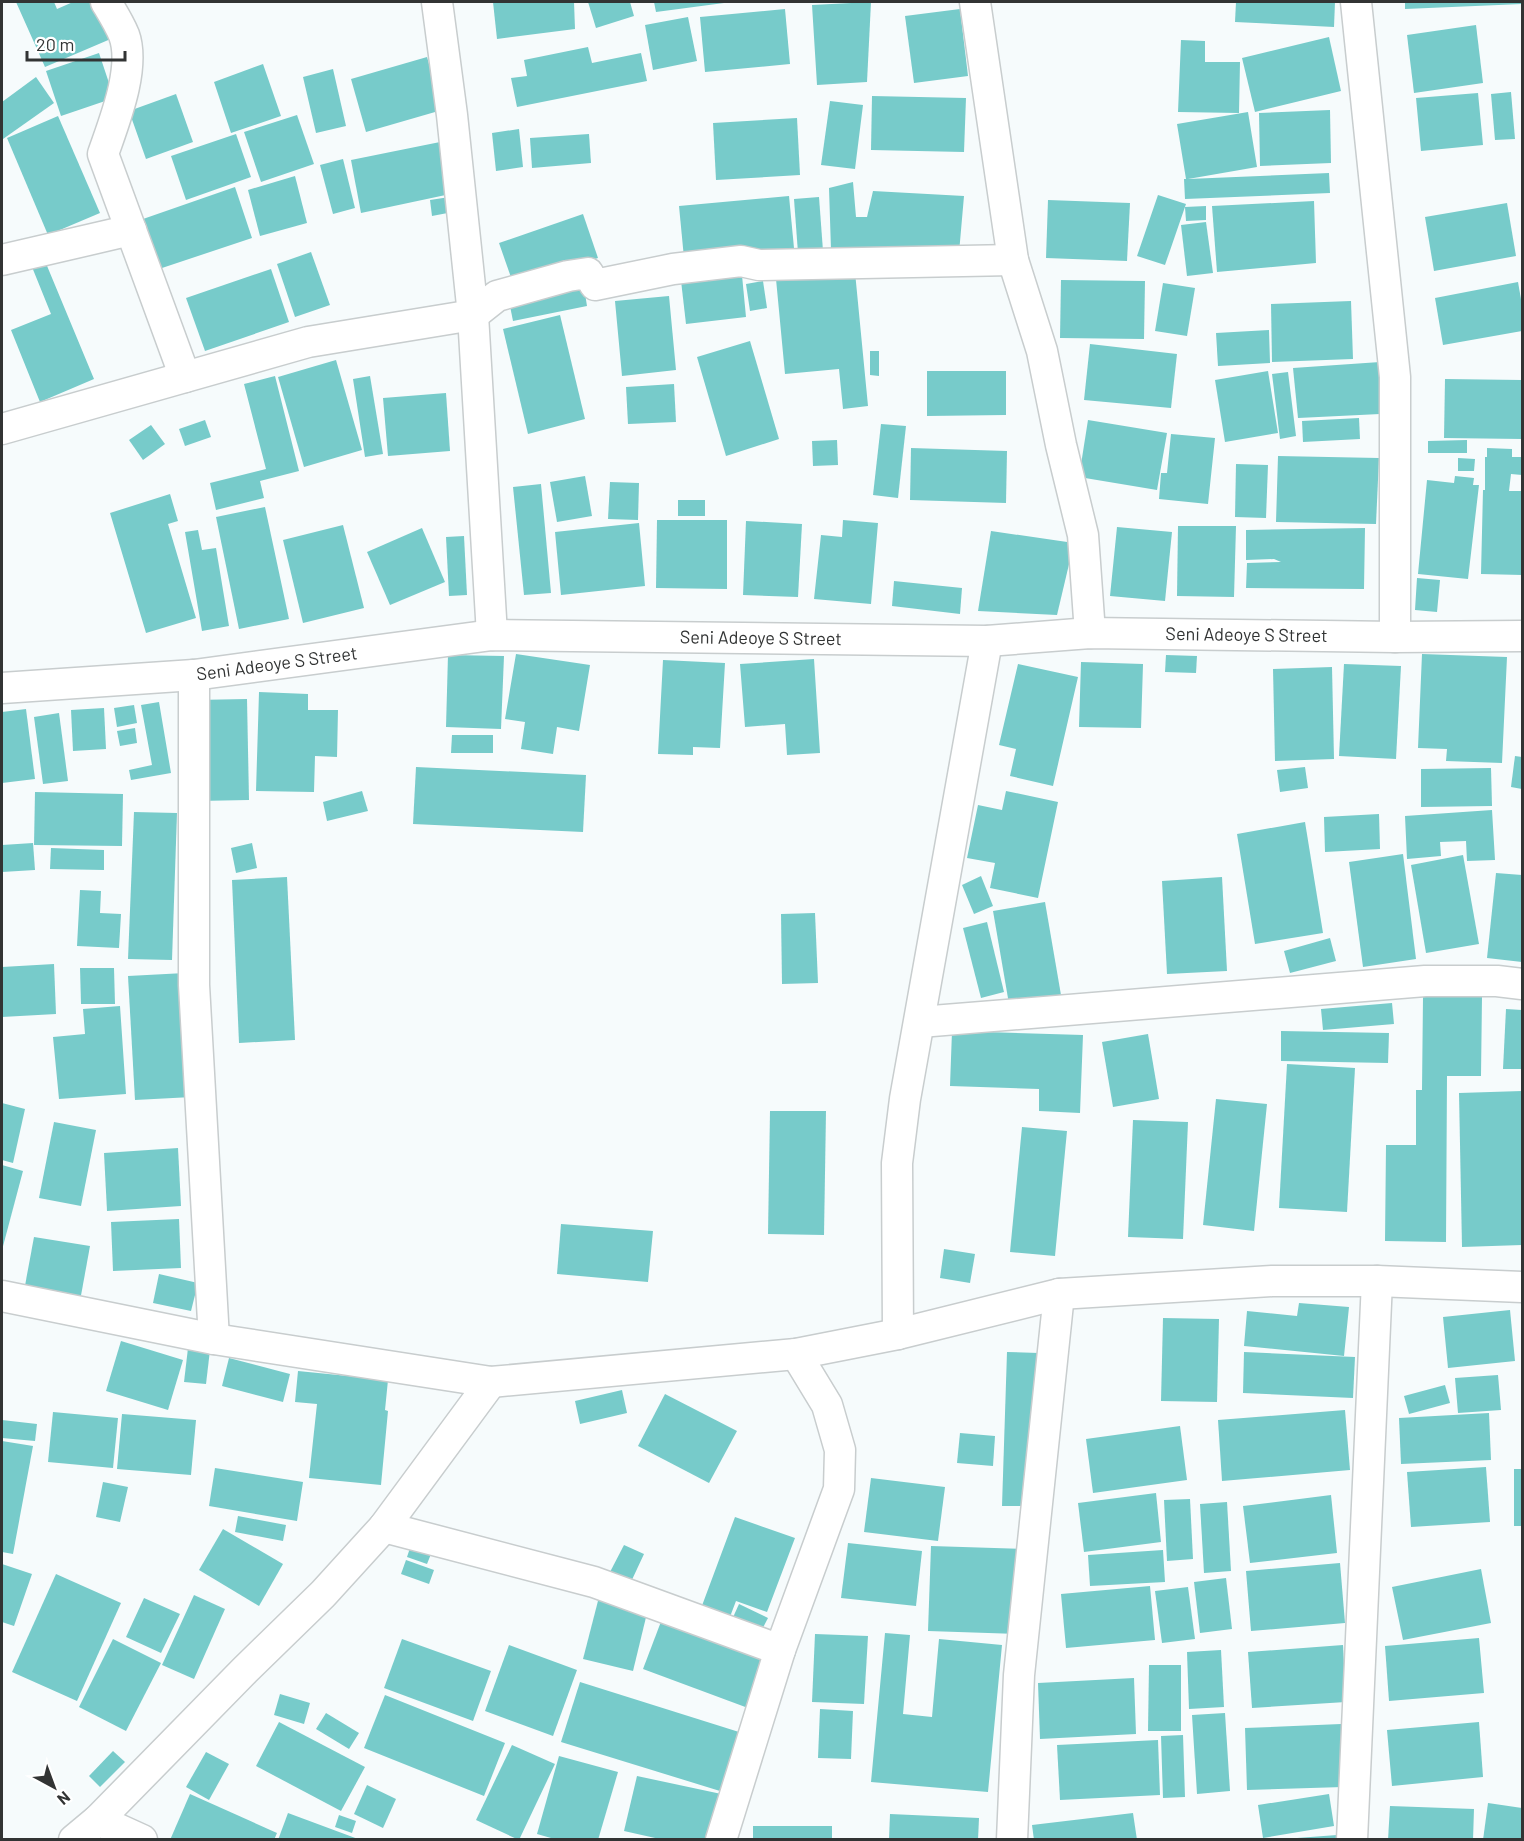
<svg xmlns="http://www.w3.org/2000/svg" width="1524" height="1841" viewBox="0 0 1524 1841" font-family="Barlow,sans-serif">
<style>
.building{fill:#77cbca}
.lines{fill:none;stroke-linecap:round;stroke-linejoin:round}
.street-casing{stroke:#c8cdce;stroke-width:33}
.street{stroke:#fff;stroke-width:30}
.labels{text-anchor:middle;stroke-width:5;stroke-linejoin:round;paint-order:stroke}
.street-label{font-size:18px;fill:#323434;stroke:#fff}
</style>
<rect width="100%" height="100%" fill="#f6fbfc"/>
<g class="building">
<path d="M16,2H54L57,9L73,2H97L113,38L45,67Z"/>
<path d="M493,2H574L575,29L497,39Z"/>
<path d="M588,2H630L634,16L596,28Z"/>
<path d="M654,2H724V3L656,12Z"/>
<path d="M871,2L867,82L817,85L812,5Z"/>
<path d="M1236,2H1335L1334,27L1235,22Z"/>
<path d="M1405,2H1522V4L1405,9Z"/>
<path d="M785,9L790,64L705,72L700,17Z"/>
<path d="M960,9L968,76L914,83L905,16Z"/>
<path d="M688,17L697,61L653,70L645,25Z"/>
<path d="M1476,25L1483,83L1414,93L1407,35Z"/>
<path d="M1329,37L1341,91L1255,112L1242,58Z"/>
<path d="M1181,40L1205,41V62H1240L1239,113L1178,112Z"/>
<path d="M588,47L592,63L641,53L647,81L517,107L511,78L527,76L524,60Z"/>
<path d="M99,53L114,98L61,116L46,71Z"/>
<path d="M427,57L442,110L366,132L351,79Z"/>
<path d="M263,64L281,116L231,133L214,82Z"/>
<path d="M333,69L346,126L316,133L303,77Z"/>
<path d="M36,77L54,103L3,139L2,137V102Z"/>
<path d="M1511,92L1515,139L1495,140L1491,94Z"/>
<path d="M1478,93L1483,145L1421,151L1416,98Z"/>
<path d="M176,94L193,142L146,159L129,111Z"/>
<path d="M872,96L966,98L964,152L871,150Z"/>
<path d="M830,101L863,105L855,169L821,165Z"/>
<path d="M1330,110L1331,163L1260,166L1259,113Z"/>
<path d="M1248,112L1257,167L1188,179L1329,173L1330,193L1185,199L1184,179H1186L1177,124Z"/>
<path d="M297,115L314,164L261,182L244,132Z"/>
<path d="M58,116L100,213L48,235L7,138Z"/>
<path d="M797,118L800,175L716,180L713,123Z"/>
<path d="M519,129L523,167L496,171L492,133Z"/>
<path d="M236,134L251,177L186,200L171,156Z"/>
<path d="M589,134L591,163L532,168L530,138Z"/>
<path d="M445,141L455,193L361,213L351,160Z"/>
<path d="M343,159L355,208L333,214L320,165Z"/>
<path d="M295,176L307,223L260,236L248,190Z"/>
<path d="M853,182L856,217H867L873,191L964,196L959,253L831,250L829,188Z"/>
<path d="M235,187L252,238L159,269L143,219Z"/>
<path d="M1158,195L1186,204L1165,265L1137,256Z"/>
<path d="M456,196L458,211L432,216L430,200Z"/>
<path d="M789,196L794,248L684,258L679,206Z"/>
<path d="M819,197L823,251L798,253L794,199Z"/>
<path d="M1048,200L1130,203L1127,261L1046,258Z"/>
<path d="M1314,201L1316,263L1217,272L1212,206Z"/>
<path d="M1507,203L1516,256L1434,271L1425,217Z"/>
<path d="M1206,206V220L1186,221L1185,207Z"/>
<path d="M583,214L598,258L514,286L499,243Z"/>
<path d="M1206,222L1213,273L1187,276L1181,225Z"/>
<path d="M311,252L330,305L295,317L277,264Z"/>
<path d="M45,261L94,379L40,402L11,330L51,314L32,267Z"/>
<path d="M741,265L746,317L686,324L680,272Z"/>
<path d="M271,269L289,322L205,351L186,298Z"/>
<path d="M855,272L868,406L843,409L839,369L785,374L776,279Z"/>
<path d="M1061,280L1145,281L1144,339L1060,338Z"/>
<path d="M583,281L587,306L513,321L508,296Z"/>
<path d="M763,281L767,308L750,311L746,284Z"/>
<path d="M1518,282L1522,305V331L1443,345L1435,298Z"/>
<path d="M1163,283L1195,288L1187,336L1155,331Z"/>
<path d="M669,296L676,370L622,376L615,301Z"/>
<path d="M1351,301L1353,359L1272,362L1271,304Z"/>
<path d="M560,315L585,419L528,434L503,329Z"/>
<path d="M1269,330L1270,363L1218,366L1216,333Z"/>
<path d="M750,341L779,439L726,456L697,357Z"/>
<path d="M1090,344L1177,354L1171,408L1084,400Z"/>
<path d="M870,351H879V376L870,375Z"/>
<path d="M336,360L362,450L304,467L278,377Z"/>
<path d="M1380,362V414L1298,418L1293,368Z"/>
<path d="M927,371H1006V415L927,416Z"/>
<path d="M1268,371L1278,433L1225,442L1215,380Z"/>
<path d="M1288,372L1296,436L1280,439L1272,374Z"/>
<path d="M275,376L299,471L260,481L264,498L216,510L210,483L266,469L244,384Z"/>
<path d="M370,376L383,454L365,457L353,379Z"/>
<path d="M1445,379L1522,380V439L1444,438Z"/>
<path d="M674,384L676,422L628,424L626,387Z"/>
<path d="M446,393L450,451L388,456L383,398Z"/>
<path d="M1359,418L1360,439L1303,442L1302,421Z"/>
<path d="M205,420L211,437L185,446L179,429Z"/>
<path d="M1088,420L1167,433L1157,490L1079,477Z"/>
<path d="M881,424L906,426L898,498L873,495Z"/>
<path d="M151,425L165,444L143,460L129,440Z"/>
<path d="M1171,434L1215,438L1208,504L1159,499L1161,473H1167Z"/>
<path d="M837,440L838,465L813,466L812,441Z"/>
<path d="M1467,440V453H1428V441Z"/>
<path d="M911,448L1007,451L1006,503L910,500Z"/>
<path d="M1487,448L1512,449V457H1522V475L1511,474L1509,491H1522V575L1481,574L1483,490H1485V457H1487Z"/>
<path d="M1278,456L1379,458L1376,524L1276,522Z"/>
<path d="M1458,458L1475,459L1474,471H1458Z"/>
<path d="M1236,464L1268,465L1266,518L1235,517Z"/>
<path d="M585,476L592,516L557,522L550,482Z"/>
<path d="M1455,476L1474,478L1473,485H1479L1468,579L1418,574L1427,480L1454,483Z"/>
<path d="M610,482L639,483L638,520L608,519Z"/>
<path d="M541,484L551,593L524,595L513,487Z"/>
<path d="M170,494L178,521L168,524L196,618L146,633L110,513Z"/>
<rect x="678" y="500" width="27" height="16"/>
<path d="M265,507L289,619L239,629L216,517Z"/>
<path d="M657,520H727V589L656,588Z"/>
<path d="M843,520L878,523L871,604L814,599L821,535L842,537Z"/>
<path d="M746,521L802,524L798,597L743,595Z"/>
<path d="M639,523L645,586L561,595L555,532Z"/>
<path d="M343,525L364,608L303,623L283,540Z"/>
<path d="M1178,526H1236L1234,597L1177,596Z"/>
<path d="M1117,527L1172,532L1165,601L1110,596Z"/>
<path d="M422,528L445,582L390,605L367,552Z"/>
<path d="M1365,528L1364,589L1246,588L1247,563L1281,562L1274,559L1246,560V530Z"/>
<path d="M198,530L202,550L216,548L229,626L202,631L185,532Z"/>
<path d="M991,531L1074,543L1057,615L978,611Z"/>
<path d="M464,536L467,595L449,596L446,537Z"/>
<path d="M1417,578L1440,580L1437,612L1415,610Z"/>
<path d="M894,581L962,588L960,614L892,606Z"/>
<path d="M516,654L590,665L579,731L557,727L553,754L521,749L525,722L505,719Z"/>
<path d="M1422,654L1507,657L1502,763L1446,761L1447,749L1418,748Z"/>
<path d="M448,655L504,656L501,729L446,727Z"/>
<path d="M1166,655L1197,656L1196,673L1165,672Z"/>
<path d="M814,659L820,753L787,755L785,724L745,727L740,664Z"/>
<path d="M663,660L725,663L720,748L693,747V755L658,754Z"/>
<path d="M1081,662L1143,664L1141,728L1079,727Z"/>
<path d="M1018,664L1078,677L1053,786L1010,776L1016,749L999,745Z"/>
<path d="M1344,664L1401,666L1396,759L1339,756Z"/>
<path d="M1332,667L1334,759L1275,761L1273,669Z"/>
<path d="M259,692L308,694V710H338L337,757L315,756L314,792L256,791Z"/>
<path d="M247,699L249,800L198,801L195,700Z"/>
<path d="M159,702L171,773L131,780L129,770L152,765L141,705Z"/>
<path d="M134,705L137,723L117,727L114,708Z"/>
<path d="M104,708L106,749L73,751L71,710Z"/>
<path d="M26,709L35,779L2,783V712Z"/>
<path d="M59,713L68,781L43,784L34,717Z"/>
<path d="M135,728L137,743L120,746L117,731Z"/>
<path d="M452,735H493V753H451Z"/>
<path d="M1515,756L1522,757V789L1511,787Z"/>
<path d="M416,767L586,775L583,832L413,824Z"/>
<path d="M1305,767L1308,788L1280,792L1277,770Z"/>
<path d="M1491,768L1492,806L1421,807V769Z"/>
<path d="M362,791L368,811L327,821L323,802Z"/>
<path d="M1006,791L1058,802L1038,898L990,888L995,863L967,858L978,805L1002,810Z"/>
<path d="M35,792L123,794L122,846L34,845Z"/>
<path d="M1492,810L1495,860L1467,861L1466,841L1440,842L1441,856L1407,859L1405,816Z"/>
<path d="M134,812L177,813L172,960L128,959Z"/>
<path d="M1379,814L1380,849L1325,852L1324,817Z"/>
<path d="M1305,822L1323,933L1255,944L1237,834Z"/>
<path d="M33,843L35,870L2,872V845Z"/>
<path d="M252,843L257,868L236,873L231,848Z"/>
<path d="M51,848L104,850V870L50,869Z"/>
<path d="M1403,854L1416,959L1363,967L1349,862Z"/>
<path d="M1463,855L1479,944L1426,953L1411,865Z"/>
<path d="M1496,873L1522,875V962L1487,958Z"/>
<path d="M981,876L993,906L974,914L962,885Z"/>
<path d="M287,877L295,1040L239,1043L232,880Z"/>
<path d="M1222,877L1227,971L1167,974L1162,881Z"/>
<path d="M80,890L101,891L100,913L121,914L119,948L77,946Z"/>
<path d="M1045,902L1061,995L1009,1004L993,911Z"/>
<path d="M815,913L818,983L782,984L781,914Z"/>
<path d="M987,922L1004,992L981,998L963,928Z"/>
<path d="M1330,938L1336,961L1290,973L1284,951Z"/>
<path d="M54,964L56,1014L2,1017V967Z"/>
<path d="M80,968H114L115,1004H81Z"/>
<path d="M185,973L192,1097L135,1100L128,976Z"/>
<path d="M1423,997H1482L1481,1076H1447L1446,1242L1385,1241L1386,1145H1416V1090H1422Z"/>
<path d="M1392,1003L1394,1024L1323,1030L1321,1009Z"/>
<path d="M120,1006L126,1094L59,1099L53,1037L85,1034L83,1009Z"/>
<path d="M1506,1009L1522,1010V1069H1503Z"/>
<path d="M952,1031L1083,1035L1080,1113L1039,1111V1089L950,1086Z"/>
<path d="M1281,1031L1389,1033L1388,1063L1281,1061Z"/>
<path d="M1148,1034L1159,1099L1113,1107L1102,1042Z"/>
<path d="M1287,1064L1355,1068L1347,1212L1279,1208Z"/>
<path d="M1522,1091V1245L1462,1247L1459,1093Z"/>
<path d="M1216,1099L1267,1104L1254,1231L1203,1225Z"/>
<path d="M2,1103L25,1109L13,1163L2,1160Z"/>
<path d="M770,1111H826L824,1235L768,1234Z"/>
<path d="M1133,1120L1188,1122L1183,1239L1128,1237Z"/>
<path d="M54,1122L96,1130L81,1206L39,1198Z"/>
<path d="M1022,1127L1067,1131L1055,1256L1010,1252Z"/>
<path d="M178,1148L181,1206L107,1211L104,1153Z"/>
<path d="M2,1165L23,1171L2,1250Z"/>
<path d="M179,1219L181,1268L113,1271L111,1222Z"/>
<path d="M561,1224L653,1231L648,1282L557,1274Z"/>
<path d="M34,1237L90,1246L80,1301L24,1291Z"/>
<path d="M944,1249L975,1254L970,1283L940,1278Z"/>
<path d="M159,1274L198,1283L191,1311L153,1303Z"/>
<path d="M1299,1303L1349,1307L1344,1356L1244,1346L1247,1311L1297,1316Z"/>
<path d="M1510,1310L1515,1361L1448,1368L1443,1317Z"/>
<path d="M1163,1318L1219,1319L1217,1402L1161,1401Z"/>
<path d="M121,1341L183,1360L168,1410L106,1391Z"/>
<path d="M188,1348L210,1350L206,1384L184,1382Z"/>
<path d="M1007,1352L1039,1353L1034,1506H1002Z"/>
<path d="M1244,1352L1355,1357L1353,1398L1243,1393Z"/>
<path d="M229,1358L290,1374L283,1402L222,1386Z"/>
<path d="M298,1371L388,1380L385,1410L388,1411L381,1485L309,1478L317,1404L295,1402Z"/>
<path d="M1498,1375L1501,1410L1458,1413L1455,1378Z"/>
<path d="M1445,1385L1450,1403L1409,1414L1404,1396Z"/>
<path d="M622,1390L627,1413L580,1424L575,1401Z"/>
<path d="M665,1394L737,1431L709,1483L638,1446Z"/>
<path d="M1345,1410L1350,1470L1222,1481L1218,1420Z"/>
<path d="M53,1412L118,1418L113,1468L48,1462Z"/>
<path d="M1489,1413L1491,1460L1401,1464L1399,1418Z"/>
<path d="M122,1414L196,1420L191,1475L117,1469Z"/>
<path d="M2,1420L37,1424L35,1441L2,1438Z"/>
<path d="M1180,1426L1187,1480L1093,1493L1086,1439Z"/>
<path d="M960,1433L995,1436L993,1466L957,1463Z"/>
<path d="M2,1441L33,1446L13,1554L2,1552Z"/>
<path d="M1486,1467L1490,1522L1411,1527L1407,1472Z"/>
<path d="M215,1468L303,1482L297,1521L209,1506Z"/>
<rect x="1514" y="1469" width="8" height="57"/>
<path d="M871,1478L945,1487L938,1541L864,1532Z"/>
<path d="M103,1482L128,1487L120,1522L96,1517Z"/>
<path d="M1156,1493L1161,1542L1084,1552L1078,1503Z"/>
<path d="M1331,1495L1337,1553L1250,1563L1243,1506Z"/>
<path d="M1190,1499L1193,1559L1167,1561L1164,1500Z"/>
<path d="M1227,1502L1231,1571L1204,1573L1200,1504Z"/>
<path d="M238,1516L286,1525L283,1541L235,1532Z"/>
<path d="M735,1517L795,1538L767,1612L736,1601L728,1622L700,1611Z"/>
<path d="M223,1529L283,1564L259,1606L199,1570Z"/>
<path d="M412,1542L433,1549L427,1564L407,1557Z"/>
<path d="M848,1543L922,1551L916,1606L841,1598Z"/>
<path d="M624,1545L644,1554L630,1584L609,1574Z"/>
<path d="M931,1546L1024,1549L1020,1634L928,1631Z"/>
<path d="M1163,1550L1165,1582L1090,1586L1088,1555Z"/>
<path d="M406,1560L434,1570L429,1584L401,1574Z"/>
<path d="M1340,1563L1345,1623L1251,1631L1246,1571Z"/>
<path d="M2,1564L32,1574L14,1626L2,1622Z"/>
<path d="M1481,1569L1491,1623L1403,1640L1392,1587Z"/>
<path d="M56,1574L121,1603L77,1701L12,1672Z"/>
<path d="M1226,1578L1232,1629L1200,1633L1194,1582Z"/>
<path d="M1150,1586L1155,1640L1066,1648L1061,1594Z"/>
<path d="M1188,1587L1195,1639L1162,1643L1155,1591Z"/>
<path d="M194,1595L225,1609L194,1679L162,1665Z"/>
<path d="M599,1597L648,1609L633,1671L583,1659Z"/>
<path d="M144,1598L180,1614L161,1653L126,1637Z"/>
<path d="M739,1604L768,1618L758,1637L730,1624Z"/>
<path d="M662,1619L767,1658L748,1708L643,1669Z"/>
<path d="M885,1633L910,1635L903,1714L932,1717L939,1639L1002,1645L988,1792L871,1782Z"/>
<path d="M815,1634L868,1636L864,1704L812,1702Z"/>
<path d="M1479,1638L1484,1693L1389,1701L1385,1646Z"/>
<path d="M113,1639L161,1663L126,1731L79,1707Z"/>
<path d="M402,1639L491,1671L473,1721L384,1688Z"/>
<path d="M509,1645L577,1670L553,1736L485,1711Z"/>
<path d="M1343,1645L1346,1702L1252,1708L1248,1652Z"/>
<path d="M1221,1650L1224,1707L1189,1709L1187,1652Z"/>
<path d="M1149,1665H1181V1731H1148Z"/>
<path d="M1134,1678L1136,1734L1040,1739L1038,1683Z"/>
<path d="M580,1682L739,1732L720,1791L561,1742Z"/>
<path d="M280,1694L310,1703L304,1724L274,1715Z"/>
<path d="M385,1695L505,1743L484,1796L364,1748Z"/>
<path d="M820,1709L853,1711L851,1759L818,1758Z"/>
<path d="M326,1713L359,1733L349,1749L316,1729Z"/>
<path d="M1225,1713L1230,1791L1197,1794L1192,1715Z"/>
<path d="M279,1722L365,1767L341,1811L256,1766Z"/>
<path d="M1479,1722L1483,1777L1392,1786L1387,1730Z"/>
<path d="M1341,1724L1343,1787L1247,1790L1245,1728Z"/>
<path d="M1183,1735L1185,1797L1163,1798L1161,1736Z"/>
<path d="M1158,1740L1160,1795L1060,1800L1057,1745Z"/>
<path d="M512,1745L555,1764L519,1840L476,1820Z"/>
<path d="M113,1751L125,1762L100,1787L89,1776Z"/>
<path d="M206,1752L229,1764L209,1800L186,1787Z"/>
<path d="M559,1756L618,1772L598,1840H558L537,1834Z"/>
<path d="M637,1776L726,1795L716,1840H664L624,1831Z"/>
<path d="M367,1785L396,1799L383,1828L354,1814Z"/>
<path d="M190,1794L277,1833L274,1840H170Z"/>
<path d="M1329,1794L1334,1826L1263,1838L1258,1805Z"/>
<path d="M1488,1803L1522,1808V1840H1483Z"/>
<path d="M1390,1806L1474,1809L1473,1840H1388Z"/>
<path d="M288,1813L358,1839V1840H278Z"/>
<path d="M1133,1813L1137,1840H1034L1032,1825Z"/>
<path d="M890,1814L979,1818L978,1840H889Z"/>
<path d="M339,1815L356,1821L352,1833L335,1827Z"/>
<rect x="753" y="1826" width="79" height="14"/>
<path d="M1337,1835V1840H1297V1838Z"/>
</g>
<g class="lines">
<g class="street-casing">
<g id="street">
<path d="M106,2C112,12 119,23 124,35C136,68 114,122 103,154L185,377"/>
<path d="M437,2L452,115L473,315L492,635"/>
<path d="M975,2L1013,260L1042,351L1061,445L1083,535L1090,633"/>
<path d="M1356,2L1395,377V637"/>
<path d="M2,260L131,230"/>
<path d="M2,429L308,342L473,315L497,296L568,276L588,273L595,285L673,269L741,261L759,265L1013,260"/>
<path d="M194,675V985L214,1339"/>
<path id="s1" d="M2,688L194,675L492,635L987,641L1090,633L1395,637L1522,636"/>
<path d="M920,1022L1425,981H1497L1522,984"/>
<path d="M2,1296L214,1339L491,1382L796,1354L898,1334L1059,1294L1272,1281H1377L1522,1287"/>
<path d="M898,1334L897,1163L905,1099L987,641"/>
<path d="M384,1527L594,1582L780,1650"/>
<path d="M98,1820L142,1840"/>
<path d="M74,1840L98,1820L245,1670L323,1594L384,1527L491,1382"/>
<path d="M721,1840L780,1650L839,1489L840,1450L827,1405L796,1354"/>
<path d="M1012,1840L1019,1675L1059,1294"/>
<path d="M1352,1840L1377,1281"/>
</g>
</g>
<use href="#street" class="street"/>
</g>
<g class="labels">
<g class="street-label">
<text dy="6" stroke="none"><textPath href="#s1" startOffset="1248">Seni Adeoye S Street</textPath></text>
<text dy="6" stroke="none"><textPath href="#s1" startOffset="762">Seni Adeoye S Street</textPath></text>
<text dy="6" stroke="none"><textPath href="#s1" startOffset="276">Seni Adeoye S Street</textPath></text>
</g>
</g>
<rect width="1524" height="1841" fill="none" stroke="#323434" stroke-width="6"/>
<g transform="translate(54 1787) rotate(139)" stroke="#ffffff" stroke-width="4.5" paint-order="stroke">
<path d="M0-4.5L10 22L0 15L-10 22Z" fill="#323434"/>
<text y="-9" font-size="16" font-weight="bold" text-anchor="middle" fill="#323434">N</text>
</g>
<path d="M27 51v9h98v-9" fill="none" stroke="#323434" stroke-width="3"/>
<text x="36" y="51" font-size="18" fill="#323434" stroke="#ffffff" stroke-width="4.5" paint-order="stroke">20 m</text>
</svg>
